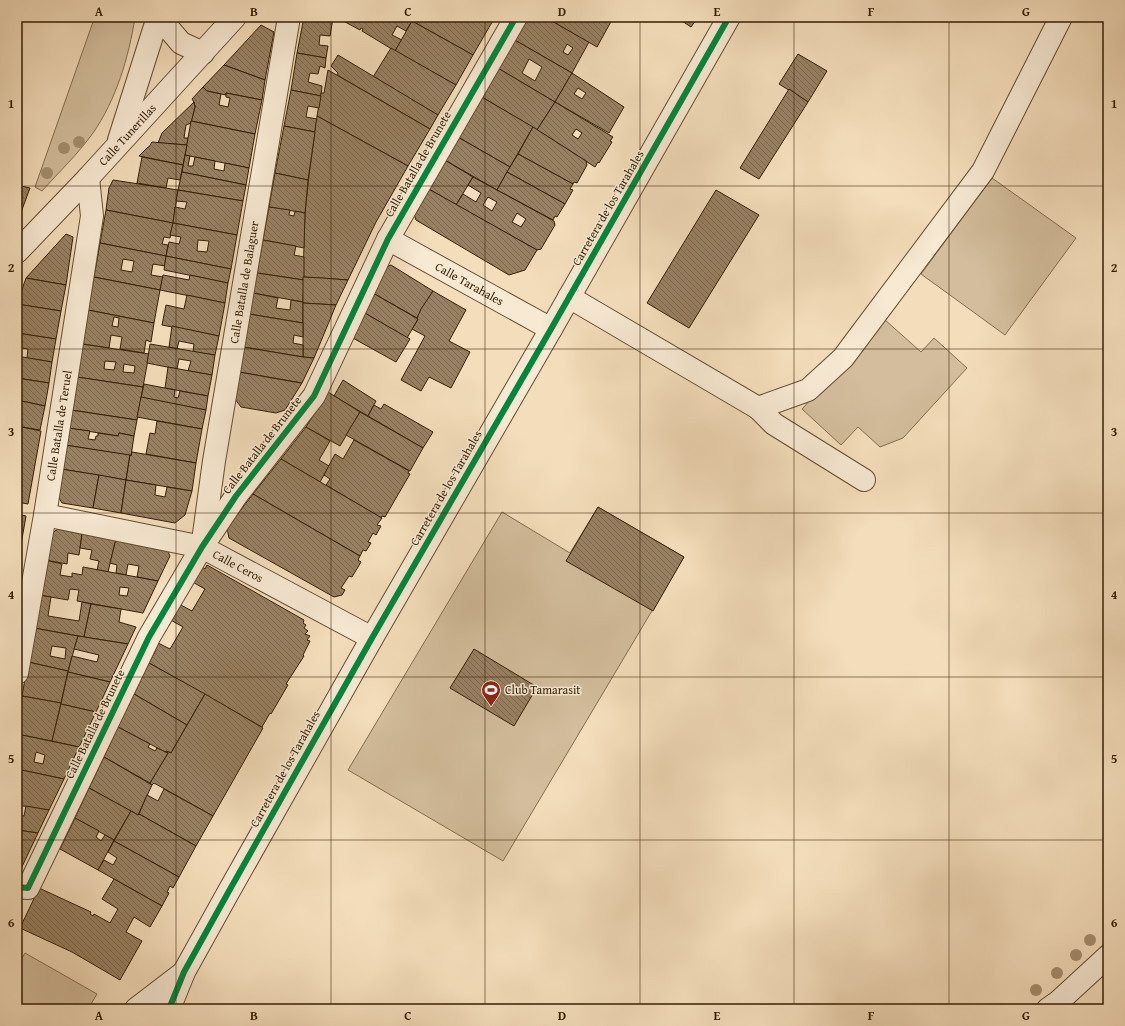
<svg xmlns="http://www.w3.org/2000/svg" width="1125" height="1026" viewBox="0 0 1125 1026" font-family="'Gentium Book Plus',serif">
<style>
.green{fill:#d3bd9c;stroke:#846e50}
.building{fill:url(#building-back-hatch);stroke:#341e03;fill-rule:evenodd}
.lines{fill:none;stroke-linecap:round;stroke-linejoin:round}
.minor-casing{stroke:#644e31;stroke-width:24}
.minor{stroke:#f8e9d3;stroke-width:22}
.cycleway-casing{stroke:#f8e9d3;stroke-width:8}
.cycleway{stroke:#00873e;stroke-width:6}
.tree{fill:#a58e6f}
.grid{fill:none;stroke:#341e03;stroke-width:1;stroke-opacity:0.55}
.labels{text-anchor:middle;stroke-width:3;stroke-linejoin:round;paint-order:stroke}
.street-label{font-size:12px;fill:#341e03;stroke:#f8e9d3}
.poi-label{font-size:12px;fill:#341e03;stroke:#f8e9d3;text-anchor:start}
.neatline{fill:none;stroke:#341e03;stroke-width:1.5}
.grid-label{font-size:13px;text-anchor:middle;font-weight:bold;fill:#341e03}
</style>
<defs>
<pattern id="building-back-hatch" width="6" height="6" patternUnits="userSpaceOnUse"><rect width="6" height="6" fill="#988163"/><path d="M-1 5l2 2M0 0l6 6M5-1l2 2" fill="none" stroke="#7d694f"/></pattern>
</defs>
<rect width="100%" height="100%" fill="#f4ddbb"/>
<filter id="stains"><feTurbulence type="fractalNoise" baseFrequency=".005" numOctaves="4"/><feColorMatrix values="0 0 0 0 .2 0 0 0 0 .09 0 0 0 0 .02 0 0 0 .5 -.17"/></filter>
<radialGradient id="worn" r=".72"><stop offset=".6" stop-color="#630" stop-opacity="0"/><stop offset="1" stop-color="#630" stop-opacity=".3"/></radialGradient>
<g class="green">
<path d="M97,17H135C129,57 116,100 93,133C78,154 59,172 42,191L35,187L94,19Z"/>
<path d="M992,178L1076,238L1005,335L921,274Z"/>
<path d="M884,319L921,352L934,338L967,368L903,438L880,447L858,427L841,445L802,409Z"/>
<path d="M598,507L684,557L503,861L348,770L502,512L570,553Z"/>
<path d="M25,953L97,994L88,1009H17V967Z"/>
</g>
<g class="building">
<path d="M304,17L333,18L330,36L320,35L319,45L328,46L326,58L297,53Z"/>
<path d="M336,17H364V20L368,22L377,20L378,17H495L473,55L412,21L406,31L397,26L392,35L402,40L395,51L362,31L363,29L361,28L360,30Z"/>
<path d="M526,17H545L589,42L572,73L513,39ZM567,44L573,48L568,55L563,52Z"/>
<path d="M545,17H612L613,18L597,47Z"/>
<path d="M676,17H698L691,27Z"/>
<path d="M412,21L473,55L456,85L395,51Z"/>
<path d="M261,25L274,32L265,80L224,65Z"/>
<path d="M513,39L572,73L555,102L496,67ZM529,59L542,67L535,81L522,73Z"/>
<path d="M391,48L456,85L438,115L373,77Z"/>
<path d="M297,53L326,58L325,68L320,66L318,74L310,73L308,82L322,86L321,96L291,90Z"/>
<path d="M798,54L827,71L808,102L779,84Z"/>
<path d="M338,55L438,115L430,129L337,75L338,73L331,66Z"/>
<path d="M224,65L265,80L262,100L226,93V95L207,91L203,87Z"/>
<path d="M496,67L555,102L537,130L480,96Z"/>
<path d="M328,70L430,129L408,166L317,116L321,93H324Z"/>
<path d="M572,73L624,107L609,133L555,102ZM578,88L586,93L582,99L574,94Z"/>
<path d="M203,87L207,91L221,94L219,105L228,107L230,98L226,97V93L262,100L255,134L191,121L195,107L194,102L192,99Z"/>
<path d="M789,89L808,102L759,179L740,168Z"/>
<path d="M291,90L321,96L319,108L308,106L306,117L317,119L315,132L284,126Z"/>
<path d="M480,96L533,127L510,167L456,136Z"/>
<path d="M194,102L195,107L191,123L186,125L184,138H188L187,145L158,143L162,133Z"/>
<path d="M555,102L613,137L610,141L612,142L599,163L598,162L595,167L537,130ZM576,129L582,133L578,139L572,135Z"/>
<path d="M317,116L408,166L376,222L348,280L303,277L305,213L309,175Z"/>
<path d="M191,121L255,134L249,168L185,155Z"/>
<path d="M284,126L315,132L308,180L275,173Z"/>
<path d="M533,127L586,161L587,165L577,183L574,182L573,184L518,154Z"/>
<path d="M456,136L510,167L497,190L443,159Z"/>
<path d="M152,142L187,145L183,165L139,156L148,147H149Z"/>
<path d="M518,154L573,184L570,189L573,190L565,204L507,172Z"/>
<path d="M185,155L190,156L188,166H193L195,157L215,161L214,169L224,171L225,163L249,168L246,185L182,172Z"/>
<path d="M142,157L183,165L180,180L168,178L166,188L137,183Z"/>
<path d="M443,159L473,177L456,205L427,188Z"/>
<path d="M182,172L246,185L243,201L178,190Z"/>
<path d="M507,172L565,204L557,217L555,216L553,220L497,190Z"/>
<path d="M275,173L308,180L305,213L269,207Z"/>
<path d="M473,177L554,221L555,225L541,249L537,250L456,205L463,194L476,202L481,193L468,185ZM488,197L497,202L492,211L483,205ZM517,213L526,219L521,227L512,222Z"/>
<path d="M113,180L178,190L173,223L106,210L109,188Z"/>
<path d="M17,185L30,188L20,215L17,218Z"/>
<path d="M427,188L537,250L525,270L509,275L416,220L413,212Z"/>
<path d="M178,190L243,201L237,235L173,223L175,207L185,209L187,202L176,201Z"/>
<path d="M716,190L759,215L689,328L647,303Z"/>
<path d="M269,207L290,210L289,215L294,216L295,211L305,213L304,248L263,240Z"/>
<path d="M106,210L173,223L170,238L164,237L162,244L168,245L166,256L100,243Z"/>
<path d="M173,223L237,235L231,269L166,256L169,242L179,244L181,237L170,235ZM198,240L209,241L207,252L197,251Z"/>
<path d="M66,234L73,237L66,285L26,278Z"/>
<path d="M263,240L296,246L294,255L304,257V280L257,273Z"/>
<path d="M100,243L166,256L165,266L153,264L151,275L163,277L160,290L94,277ZM123,259L134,261L132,272L121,270Z"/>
<path d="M166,256L231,269L228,283L164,270Z"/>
<path d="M391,265L433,291L417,318L371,292L382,269Z"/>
<path d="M257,273L304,280L303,302L253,293Z"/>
<path d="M163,275L189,280L190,275L228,283L225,303L160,290Z"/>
<path d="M94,277L160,290L154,323L88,310Z"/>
<path d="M303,277L323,278L348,280L336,305L303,303Z"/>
<path d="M26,278L66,285L61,311L17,304Z"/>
<path d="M433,291L466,310L449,341L470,352L451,388L429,377L421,391L401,380L425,336L412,329L418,319L417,318L421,309Z"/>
<path d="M371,292L418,319L407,338L363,312Z"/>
<path d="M253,293L278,298L276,308L290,310L291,300L303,302V323L249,314Z"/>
<path d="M187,295L225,303L219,336L162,325L166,305L184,309Z"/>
<path d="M303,303L336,305L314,358L303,357Z"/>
<path d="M17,304L61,311L56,339L17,333Z"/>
<path d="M88,310L154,323L151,342L146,340L144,353L120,349L122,337L111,335L109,348L82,344ZM114,317L119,318L118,327L112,326Z"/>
<path d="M363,312L410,339L396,362L351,337Z"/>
<path d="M249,314L303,323V337L294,335L293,343L303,345V357L243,347Z"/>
<path d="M172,326L219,336L215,355L193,352L194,344L179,341L177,349L169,347Z"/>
<path d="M17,333L56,339L52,362L27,358L28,349L17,347Z"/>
<path d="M82,344L149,354L143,387L77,377ZM105,361L116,362L114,370L104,369ZM124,364L135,366L134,373L123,372Z"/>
<path d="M150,344L215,355L212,375L188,371L191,361L179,359L177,369L147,363Z"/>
<path d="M243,347L303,357L314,358L302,383L239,372Z"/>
<path d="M17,356L52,362L49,383L17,378Z"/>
<path d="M168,367L212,375L208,396L165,388Z"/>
<path d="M239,372L295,382L302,383L285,410L276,413L241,407L235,399Z"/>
<path d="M77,377L143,387L137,420L71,410Z"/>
<path d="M17,378L49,383L45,406L17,400Z"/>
<path d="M343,380L376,401L368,416L334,396Z"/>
<path d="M144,384L175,390L174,397L178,398L180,391L208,396L206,410L141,398Z"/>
<path d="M328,392L360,412L340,446L306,427Z"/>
<path d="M141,397L206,410L202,429L137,417Z"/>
<path d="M17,400L45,406L40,430L17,426Z"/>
<path d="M384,404L433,432L423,448L368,416L374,405L381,409Z"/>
<path d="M71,410L137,420L134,436L119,433L118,436L68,428Z"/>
<path d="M360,412L423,448L410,471L346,435Z"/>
<path d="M157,421L202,429L196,463L146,454L150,433L155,434Z"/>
<path d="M17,426L41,431L28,504L17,502V475L19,476L21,465H17Z"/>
<path d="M306,427L330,441L319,460L329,466L320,482L281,459Z"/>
<path d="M68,428L90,431L88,439L95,440L96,436H98V433L118,436L119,433L134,436L131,456L65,445Z"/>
<path d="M354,440L409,471L408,473L410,474L385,517L382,516L381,518L326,485L330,479L324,475L335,454L343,459Z"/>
<path d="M65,445L130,455L126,480L61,469Z"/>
<path d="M132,452L196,463L192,491L126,480L130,455L131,456Z"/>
<path d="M281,459L382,518L377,525L381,526L376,535L373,533L368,542L371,543L366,551L363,550L360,556L253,494Z"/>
<path d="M61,469L99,475L93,508L62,503L57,495Z"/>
<path d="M99,475L126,480L121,513L93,508Z"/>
<path d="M126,480L156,485L155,495L165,497L167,487L192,491L185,515L175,523L121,513Z"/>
<path d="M253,494L360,556L358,560L361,562L352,577L349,576L341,588L345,590L342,595L334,597L229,538L227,528Z"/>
<path d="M598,507L684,557L653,611L566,561Z"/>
<path d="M17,514L26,516L19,556H17Z"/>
<path d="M58,529L82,534L79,555L68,553L67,564L45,560L49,535Z"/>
<path d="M82,534L116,539L108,572L97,570L99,561L90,559L92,550L80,548Z"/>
<path d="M116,539L166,548L170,556L158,581L137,577L139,566L128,564L126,575L116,573L117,565L110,563Z"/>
<path d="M45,560L62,564L60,575L72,577V573L82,575L83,567L158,581L143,613L77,601L79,590L70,589L68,600L39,595ZM120,587L129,588L127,596L119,595Z"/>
<path d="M207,565L304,620L303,623L306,625L304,628L308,631L305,634L310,636L307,640L310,641L303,655L304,656L286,684L288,685L271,714L270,713L262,727L149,663L156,650H155L158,643L170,649L183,627L169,619L177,603L192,611L205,589L189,580L201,566L205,569Z"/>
<path d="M39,595L51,597L48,616L79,621L82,602L91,604L84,637L34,628Z"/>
<path d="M91,604L121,609L119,622L136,627L128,644L84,637Z"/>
<path d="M34,628L78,636L68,671L28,662ZM52,646L66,648L65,659L50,656Z"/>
<path d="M78,636L128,644L110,682L68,672L72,656L97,662L99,655L74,649Z"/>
<path d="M474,649L537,687L514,726L450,688Z"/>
<path d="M28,662L68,671L61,703L22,696Z"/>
<path d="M149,663L205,694L187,725L134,694Z"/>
<path d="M68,672L110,682L96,712L61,704Z"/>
<path d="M134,694L187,725L171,753L166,751L165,752L118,727Z"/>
<path d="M205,694L263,728L213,816L154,783L152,785L150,783L168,753L165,752L166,751L171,753Z"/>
<path d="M22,696L61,703L52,741L17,734V724Z"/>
<path d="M61,704L96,712L79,747L52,741Z"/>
<path d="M118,727L150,744L148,747L155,751L157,748L168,753L150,783L104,757Z"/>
<path d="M17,734L79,747L64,779L17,769ZM36,752L45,755L43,764L34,762Z"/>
<path d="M104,757L152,785L138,815L89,788Z"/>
<path d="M17,769L64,779L49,810L17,805Z"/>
<path d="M89,788L131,811L114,840L75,818Z"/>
<path d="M164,789L213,816L196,846L139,814L147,795L158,801Z"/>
<path d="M26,806L49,810L38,833L17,830V814L24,816Z"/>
<path d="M131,811L138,815L139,814L196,846L179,877L114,841Z"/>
<path d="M75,818L99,831L96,837L101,841L105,835L114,840L98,870L60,849Z"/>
<path d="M17,830L38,833L19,873H17Z"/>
<path d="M114,841L179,877L173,888L170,886L167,892L169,893L162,906L98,870L104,860L113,865L117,858L108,852Z"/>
<path d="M114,879L162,906L150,927L134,917L126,932L142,941L120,980L72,952L20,928L39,888L91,912L90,914L93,916L94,914L110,923L118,909L102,899Z"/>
</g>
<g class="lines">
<g class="minor-casing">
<g id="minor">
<path d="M159,17L181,43L203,53"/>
<path d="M119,140L158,17"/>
<path id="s1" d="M388,239L551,329"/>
<path id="s2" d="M17,252L88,178L235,17"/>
<path d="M569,297L758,408L808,390L843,358L983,171L1061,17"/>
<path d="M758,408L774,424L864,480"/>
<path id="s3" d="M45,515L202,547L372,638"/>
<path id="s4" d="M203,541L214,461L289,17"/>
<path id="s5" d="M17,673L45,515L92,216L88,178"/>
<path d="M17,887L28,888L149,637L202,547L236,496L314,396L388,239L516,17"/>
<path d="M136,1009L183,973"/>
<path d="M169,1009L184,972L229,891L372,638L551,329L729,17"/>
<path d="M1048,1009L1058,1002L1108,956"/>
</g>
</g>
<use href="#minor" class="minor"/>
<g class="cycleway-casing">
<g id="cycleway">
<path d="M17,887L28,888L149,637L202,547L236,496L314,396L388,239L516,17"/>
<path d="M169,1009L184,972L229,891L372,638L551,329L729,17"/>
</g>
</g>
<use href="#cycleway" class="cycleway"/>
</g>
<g class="tree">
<circle cx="79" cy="142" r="6"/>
<circle cx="64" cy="148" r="6"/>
<circle cx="47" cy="173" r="6"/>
<circle cx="1090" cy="940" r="6"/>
<circle cx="1076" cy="955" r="6"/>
<circle cx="1057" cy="973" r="6"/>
<circle cx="1036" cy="990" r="6"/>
</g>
<path class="grid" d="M176,17V1009M331,17V1009M485,17V1009M640,17V1009M794,17V1009M949,17V1009M17,186H1108M17,349H1108M17,513H1108M17,677H1108M17,840H1108"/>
<defs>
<g id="stadium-pin" transform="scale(1)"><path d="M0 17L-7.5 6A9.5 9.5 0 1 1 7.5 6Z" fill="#8f2418" stroke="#f8e9d3"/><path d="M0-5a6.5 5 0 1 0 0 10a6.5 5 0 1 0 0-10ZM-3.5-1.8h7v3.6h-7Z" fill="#fff"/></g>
</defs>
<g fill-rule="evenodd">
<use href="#stadium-pin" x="491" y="690"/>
</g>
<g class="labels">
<g class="street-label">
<text dy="4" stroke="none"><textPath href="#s2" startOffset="161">Calle Tunerillas</textPath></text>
<text transform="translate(418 164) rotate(-60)" y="4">Calle Batalla de Brunete</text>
<text transform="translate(608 208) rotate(-60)" y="4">Carretera de los Tarahales</text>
<text dy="4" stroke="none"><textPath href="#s4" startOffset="262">Calle Batalla de Balaguer</textPath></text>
<text dy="4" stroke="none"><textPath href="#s1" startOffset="93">Calle Tarahales</textPath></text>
<text dy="4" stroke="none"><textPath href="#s5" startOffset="251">Calle Batalla de Teruel</textPath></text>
<text transform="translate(262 445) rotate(-52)" y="4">Calle Batalla de Brunete</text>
<text transform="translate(446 488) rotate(-60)" y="4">Carretera de los Tarahales</text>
<text dy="4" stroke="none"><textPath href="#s3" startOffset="201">Calle Ceros</textPath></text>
<text transform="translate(95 724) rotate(-64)" y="4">Calle Batalla de Brunete</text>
<text transform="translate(285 769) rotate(-61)" y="4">Carretera de los Tarahales</text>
</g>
<g class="poi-label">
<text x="505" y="694">Club Tamarasit</text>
</g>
</g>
<rect width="1125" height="1026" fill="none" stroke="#f4ddbb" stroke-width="44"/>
<rect x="22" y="22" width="1081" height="982" class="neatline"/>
<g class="grid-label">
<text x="99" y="16">A</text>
<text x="254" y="16">B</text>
<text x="408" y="16">C</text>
<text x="562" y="16">D</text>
<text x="717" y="16">E</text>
<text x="871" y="16">F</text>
<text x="1026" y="16">G</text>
<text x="11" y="108">1</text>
<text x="1114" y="108">1</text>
<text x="11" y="272">2</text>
<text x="1114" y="272">2</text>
<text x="11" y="436">3</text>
<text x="1114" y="436">3</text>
<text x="11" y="599">4</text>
<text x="1114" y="599">4</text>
<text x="11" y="763">5</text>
<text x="1114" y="763">5</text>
<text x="11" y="927">6</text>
<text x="1114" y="927">6</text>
<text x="99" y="1020">A</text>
<text x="254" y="1020">B</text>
<text x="408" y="1020">C</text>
<text x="562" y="1020">D</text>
<text x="717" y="1020">E</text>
<text x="871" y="1020">F</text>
<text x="1026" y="1020">G</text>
</g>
<rect width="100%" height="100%" filter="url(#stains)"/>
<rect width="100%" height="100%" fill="url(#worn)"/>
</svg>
